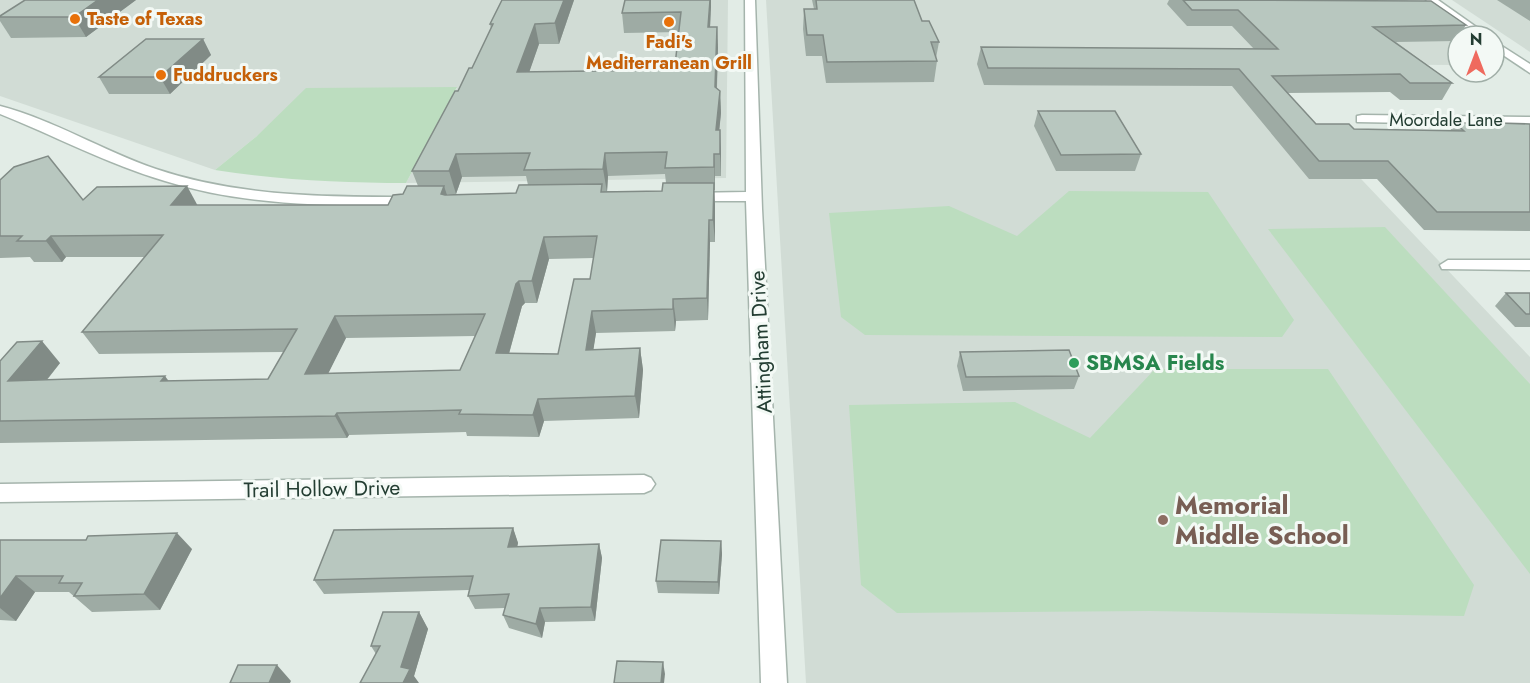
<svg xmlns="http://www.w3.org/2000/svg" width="1530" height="683" viewBox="0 0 1530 683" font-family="Jost,sans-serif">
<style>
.built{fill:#d1dcd5}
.green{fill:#bcddbf}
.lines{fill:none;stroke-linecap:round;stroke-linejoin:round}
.minor-casing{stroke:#a5b4ac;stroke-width:3}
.tertiary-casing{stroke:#a5b4ac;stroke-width:3}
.minor{fill:#fff;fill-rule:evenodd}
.tertiary{fill:#fff;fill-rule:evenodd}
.wall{fill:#9eaba4;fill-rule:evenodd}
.shaded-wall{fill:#818b86}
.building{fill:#b8c7bf;stroke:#818b86;stroke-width:1.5;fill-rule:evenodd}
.food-dot{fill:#e8710a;stroke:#f3f9f5;stroke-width:2}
.leisure-dot{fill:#2e9e5b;stroke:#f3f9f5;stroke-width:2}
.education-dot{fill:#8d6e63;stroke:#f3f9f5;stroke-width:2}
.labels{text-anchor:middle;stroke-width:6;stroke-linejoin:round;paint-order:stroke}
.far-food-label{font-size:18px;font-weight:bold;fill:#c56008;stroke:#f3f9f5;text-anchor:start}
.far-street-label{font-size:18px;fill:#233d32;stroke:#f3f9f5}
.street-label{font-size:21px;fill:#233d32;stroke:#f3f9f5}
.leisure-label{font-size:21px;font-weight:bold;fill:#27864d;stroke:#f3f9f5;text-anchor:start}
.near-education-label{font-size:26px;font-weight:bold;fill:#785e54;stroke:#f3f9f5;text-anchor:start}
</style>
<rect width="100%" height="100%" fill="#e2ece6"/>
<g class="built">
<path d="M0,0H728L726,178L406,183L457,88L257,136L215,170L0,96Z"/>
<path d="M766,0H1407L1459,36L1458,65L1252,64L1530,357V683H806Z"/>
<path d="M1452,0H1530V52Z"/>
</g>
<g class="green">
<path d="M457,87L406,183C342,183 279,180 215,170L257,136L306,88Z"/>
<path d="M1069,191L1208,192L1294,320L1282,337L865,335L841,317L829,213L949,206L1017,236Z"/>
<path d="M1385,227L1530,384V574L1268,229Z"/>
<path d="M1155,369H1328L1474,585L1464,616L1149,611L897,613L861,585L849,405L1015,402L1090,438Z"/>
</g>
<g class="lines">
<g class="minor-casing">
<g id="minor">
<path d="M1362,115L1530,117V125L1357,122V116Z"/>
<path d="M1448,260H1530V270L1442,269L1440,265Z"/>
<path d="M644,475L651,478L655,484L651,490L644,493L0,502V484Z"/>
</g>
</g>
<g class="tertiary-casing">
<g id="tertiary">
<path d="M745,0H755L762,209L787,683H761L746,201H690L683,197L690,193L746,192Z"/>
<path d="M1426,0H1438L1489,36H1476Z"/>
<path d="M1494,41L1530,64V73L1494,49Z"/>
<path d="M0,106C54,120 103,151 156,169C239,197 327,197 413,197L420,201L413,205C330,206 245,206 165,181C108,164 55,136 0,114Z"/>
</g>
</g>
<use href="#minor" class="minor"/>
<use href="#tertiary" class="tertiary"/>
</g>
<g class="wall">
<path d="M136,0L86,37L11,38L0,21V16Z"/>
<path d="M574,0L559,44H539L529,72L671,70L675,65L679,32L624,33L622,13L625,0H711L710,27H717L718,48L717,88L720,91L721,113L719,130L721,153V176H715V190H714L715,242H710L708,320L676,321L675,331L596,333L593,350L640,348L643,370L639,418L544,421L539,437L467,436L466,432L349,435L347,438L0,443V361L60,363L47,380L169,381L268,379L284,352L99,354L82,332L145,257H66L62,262H34L30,257L0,258V180L83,200L197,205H388L403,194L418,186L412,171L472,68L491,29L490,24ZM665,174L666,183L662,191H607L608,176ZM526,176L528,185L516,193L447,195V194H456L462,177ZM594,258L590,279L558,354H509L522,306L525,303H537L549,259ZM475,336L460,370L328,373L346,338Z"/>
<path d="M812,0H914L922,21L939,42L936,58L937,61L934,82L826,83L822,56H806L803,29L804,9H814Z"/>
<path d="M1169,0H1183L1466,25L1456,41L1396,42L1452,83L1442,100H1400L1390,92L1287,93L1316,124L1354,129L1450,131L1455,123L1530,124V231L1424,230L1377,179H1309L1232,86L984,85L977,64L981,47L1254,49L1232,26H1187L1167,4Z"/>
<path d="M1497,0H1530V21Z"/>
<path d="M203,39L211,55L170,94H109L99,77Z"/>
<path d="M1038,111L1141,154L1135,171H1056L1034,126Z"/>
<path d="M1506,293H1530V327H1515L1495,306Z"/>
<path d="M960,352L1079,376L1074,389L963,391L957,366Z"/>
<path d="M513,528L518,543L517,547L599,544L602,558L595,621L545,622L542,638L509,628L503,615L505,608L475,609L468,596L469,590L324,594L314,580Z"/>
<path d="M0,540L192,549L160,610L92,612L69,592H35L16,621L0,620Z"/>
<path d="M721,541L722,554L719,594L658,593L656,581Z"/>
<path d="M419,612L428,629L414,676L376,654L371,646Z"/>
</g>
<g class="shaded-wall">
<path d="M98,0H136L86,37L74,17Z"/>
<path d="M564,0H574L559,44L555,23Z"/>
<path d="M710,0H711V7L709,48L708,27Z"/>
<path d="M535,24L539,44L522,93L517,72Z"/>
<path d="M717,27L718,48L716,108L715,87Z"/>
<path d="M203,39L211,55L170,94L160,77Z"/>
<path d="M720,91L721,113L717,153L716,130Z"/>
<path d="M720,130L721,153V176L720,154Z"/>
<path d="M605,153L608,176L607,192L603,169Z"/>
<path d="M456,154L462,177L456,194L449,171Z"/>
<path d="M714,154L715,176V190L714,167Z"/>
<path d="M714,183L715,204V242L713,220Z"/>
<path d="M187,186L199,208L171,205Z"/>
<path d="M444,186L451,207L441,194Z"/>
<path d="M709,220L710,242L708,320L707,298Z"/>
<path d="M51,236L66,257L62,262L46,241Z"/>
<path d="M544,237L549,259L537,303L532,281Z"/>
<path d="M519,281L525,303L522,306L503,375L496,353L516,284Z"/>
<path d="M673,299L676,321L675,331L673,309Z"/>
<path d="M592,311L596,333L590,372L586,350Z"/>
<path d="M335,316L346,338L317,396L305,374Z"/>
<path d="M42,341L60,363L28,403L8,381Z"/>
<path d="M640,348L643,370L639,418L635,396Z"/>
<path d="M165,376L181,398L161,381Z"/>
<path d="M538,399L544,421L539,437L533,415Z"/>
<path d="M337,413L349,435L347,438L335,416Z"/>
<path d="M513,528L518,543L514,561L508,547Z"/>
<path d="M177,533L192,549L160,610L144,594Z"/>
<path d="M721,541L722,554L719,594L718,582Z"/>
<path d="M599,544L602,558L595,621L591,607Z"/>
<path d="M16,576L35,592L16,621L0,608V598Z"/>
<path d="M540,608L545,622L542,638L536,624Z"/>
<path d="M419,612L428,629L414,676L419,683H403L401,667Z"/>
<path d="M663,662L665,674L664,683H661Z"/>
<path d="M277,665L291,681L290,683H269Z"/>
</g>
<g class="building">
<path d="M25,0H98L74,17H0V16Z"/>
<path d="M502,0H564L555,23L535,24L517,72L671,70V65H675L681,12L622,13L625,0H710L708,27H717L715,87L720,91L716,130H720V154H714V167L665,168L667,152L605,153L603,169L524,170L530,153L456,154L449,171H412L455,91H458L469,68H472L493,24H490Z"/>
<path d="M816,0H914L922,21H929L939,42H931L937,61L827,62L823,35H807L804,9H817Z"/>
<path d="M1183,0L1431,1L1466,25L1373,27L1452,83H1410L1400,74L1272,76L1316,124H1349L1354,129L1464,131L1455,123H1498L1530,124V212H1437L1388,161H1319L1239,69L988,68L981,47L1278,49L1238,10H1192Z"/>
<path d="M146,39H203L160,77H99Z"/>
<path d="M1038,111H1115L1141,154L1061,155Z"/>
<path d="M48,156L83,200L97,187L187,186L171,205H388L393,195L403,194L407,186H444L441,194L445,195L516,193L519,185L602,184L601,192L662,191L663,183H714L713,220H709L707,298L673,299V309L592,311L586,350L640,348L635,396L538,399L533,415L459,414L461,410L337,413L335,416L0,421V361L17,342L42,341L8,381L165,376L161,381L268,379L297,329L82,332L163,235L51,236L46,241H17L22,236H0V180L14,167ZM597,236L590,279H574L558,354L496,353L516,284L519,281H532L544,237ZM485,314L460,370L305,374L335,316Z"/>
<path d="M1506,293H1530V314H1526Z"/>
<path d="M1069,350L1079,376L966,377L960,352Z"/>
<path d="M513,528L508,547L599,544L591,607L540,608L536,624L503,615L509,594L468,596L473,576L314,580L334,530Z"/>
<path d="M177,533L144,594L74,596L82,583H59L63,576H16L0,598V540H86L88,536Z"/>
<path d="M661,540L721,541L718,582L656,581Z"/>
<path d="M383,612H419L401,667L410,669L403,683H360L380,646H371Z"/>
<path d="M617,661L663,662L661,683H614Z"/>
<path d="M238,665H277L269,683H230Z"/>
</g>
<g class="food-dot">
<circle cx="75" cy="19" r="6"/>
<circle cx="669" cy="22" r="6"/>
<circle cx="161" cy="75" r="6"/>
</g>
<circle class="leisure-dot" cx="1074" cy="363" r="6"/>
<circle class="education-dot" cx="1163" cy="520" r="6"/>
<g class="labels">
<g class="far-food-label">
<text x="87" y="25">Taste of Texas</text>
<text x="669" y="48" text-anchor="middle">Fadi's<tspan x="669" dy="21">Mediterranean Grill</tspan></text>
<text x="173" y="81">Fuddruckers</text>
</g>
<g class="far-street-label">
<text x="1446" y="126">Moordale Lane</text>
</g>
<g class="street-label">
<text transform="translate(761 342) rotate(-93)" y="7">Attingham Drive</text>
<text transform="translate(322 489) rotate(-1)" y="7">Trail Hollow Drive</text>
</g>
<g class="leisure-label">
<text x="1086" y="370">SBMSA Fields</text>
</g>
<g class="near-education-label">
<text x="1175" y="514">Memorial<tspan x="1175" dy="30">Middle School</tspan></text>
</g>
</g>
<g transform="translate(1476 54)"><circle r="28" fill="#f3f9f5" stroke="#a0aea7" stroke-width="1.5"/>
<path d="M0-4.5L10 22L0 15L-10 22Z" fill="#ef6a5e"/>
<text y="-9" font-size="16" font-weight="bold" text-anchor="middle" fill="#233d32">N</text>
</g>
</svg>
